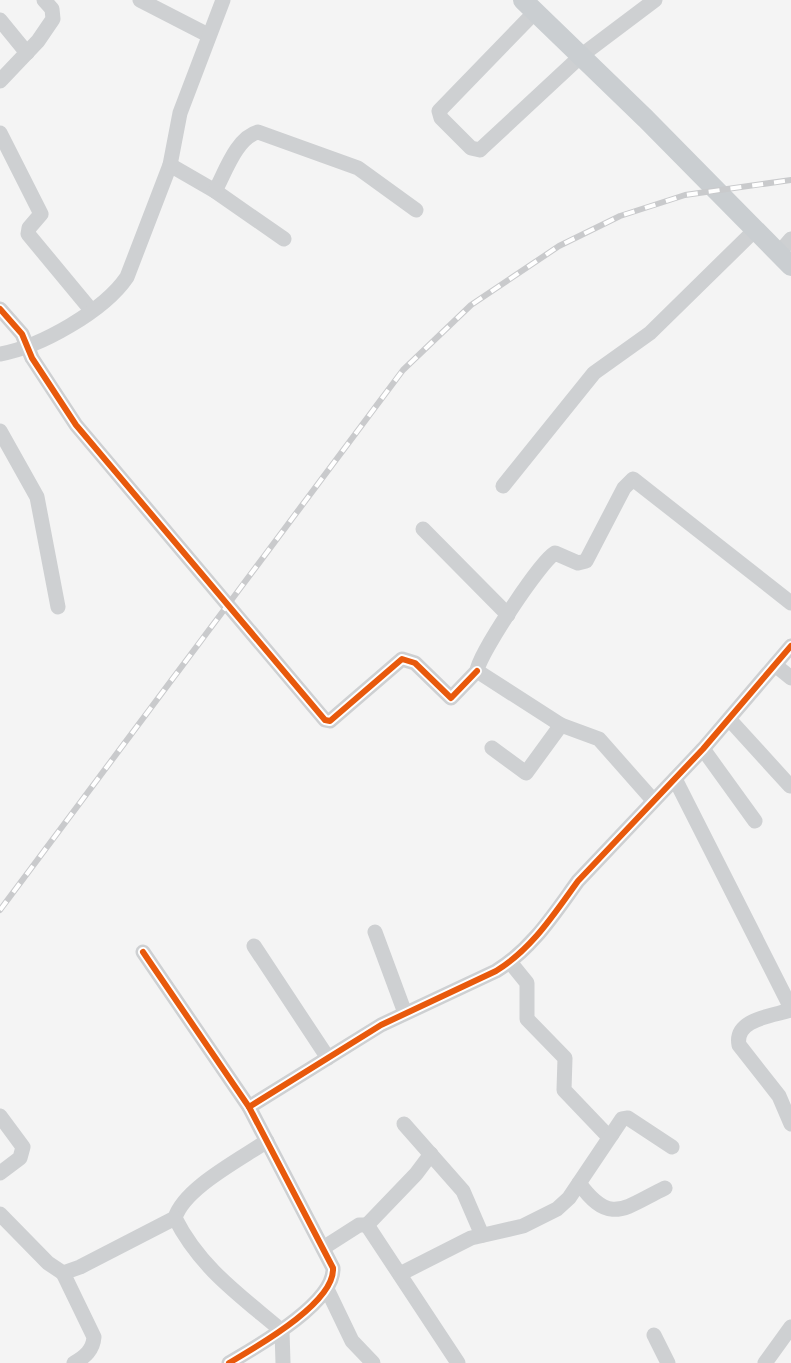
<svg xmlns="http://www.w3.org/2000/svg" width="791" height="1363" viewBox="0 0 791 1363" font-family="Montserrat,sans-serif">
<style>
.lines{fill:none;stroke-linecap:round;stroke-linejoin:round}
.minor{stroke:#ced0d2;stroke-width:15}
.major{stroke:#caced1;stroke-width:20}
.rail-casing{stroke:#c9cacc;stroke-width:6}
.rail{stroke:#fff;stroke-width:4;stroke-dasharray:11;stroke-linecap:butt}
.cycleway-casing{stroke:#fff;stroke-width:10}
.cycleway{stroke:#e8590c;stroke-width:6}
</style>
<rect width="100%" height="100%" fill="#f4f4f4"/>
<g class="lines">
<g class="minor">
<path d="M140,0L208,35"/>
<path d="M535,12L439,111L441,118L471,148L480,150L483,147L582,55L655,0"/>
<path d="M0,20L27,53"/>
<path d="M0,81L38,41L53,19L52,9L44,0"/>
<path d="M0,133L41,214L29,228L28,234L91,310"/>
<path d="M170,165L215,191L284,239"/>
<path d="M215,191C225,173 236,138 258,132L358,168L416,210"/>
<path d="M779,253L791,239"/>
<path d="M0,309L22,334L32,358L76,425L325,720L330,721L402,659L415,663L451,698L477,671"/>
<path d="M0,354C40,347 104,311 127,277L170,165L180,113L223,0"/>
<path d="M0,431L37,497L58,607"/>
<path d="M503,486L594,373L650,333L756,229"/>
<path d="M423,529L508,615"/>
<path d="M775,665L791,678"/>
<path d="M729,719L790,786"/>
<path d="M492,748L526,773L561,725"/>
<path d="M703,749L755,821"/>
<path d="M675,779L791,1008"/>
<path d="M652,799L599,739L561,725L477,671C479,654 540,562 555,553L578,563L586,561L624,488L633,479L791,603"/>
<path d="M375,932L405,1013"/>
<path d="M254,946L328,1058"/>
<path d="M143,952L249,1107L333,1268C335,1303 256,1347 229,1363"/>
<path d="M510,962L527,983V1019L565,1058L564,1090L606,1134H612L622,1119L628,1118L672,1147"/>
<path d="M791,1010C772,1016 734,1019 739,1045L779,1096L791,1124"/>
<path d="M249,1107L381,1025L496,971C532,949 554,914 578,881L703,749L791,646"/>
<path d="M0,1116L23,1147L20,1158L0,1173"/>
<path d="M404,1124L463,1191L482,1235"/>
<path d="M267,1141C241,1159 184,1188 175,1218C200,1268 241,1296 282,1331L283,1363"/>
<path d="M579,1183C610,1226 624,1208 665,1188"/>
<path d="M0,1214L48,1263L63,1273L80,1267L175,1218"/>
<path d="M367,1225L416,1174L431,1154"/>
<path d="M323,1248L359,1225H367L458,1363"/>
<path d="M63,1273L94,1337C93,1350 85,1357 74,1363"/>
<path d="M400,1274L471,1238L523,1226L557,1209L569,1198L612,1134"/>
<path d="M327,1289L352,1341L373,1363"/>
<path d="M654,1335L668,1363"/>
<path d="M765,1363L791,1327"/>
</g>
<path class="major" d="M523,0L646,119L791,266"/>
<g class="rail-casing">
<path id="rail" d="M0,910L403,370L471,305L559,246L620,216L685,195L791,180"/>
</g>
<use href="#rail" class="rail"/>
<g class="cycleway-casing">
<g id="cycleway">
<path d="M0,309L22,334L32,358L76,425L325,720L330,721L402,659L415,663L451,698L477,671"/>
<path d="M143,952L249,1107L333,1268C335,1303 256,1347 229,1363"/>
<path d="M249,1107L381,1025L496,971C532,949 554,914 578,881L703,749L791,646"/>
</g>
</g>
<use href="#cycleway" class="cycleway"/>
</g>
</svg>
